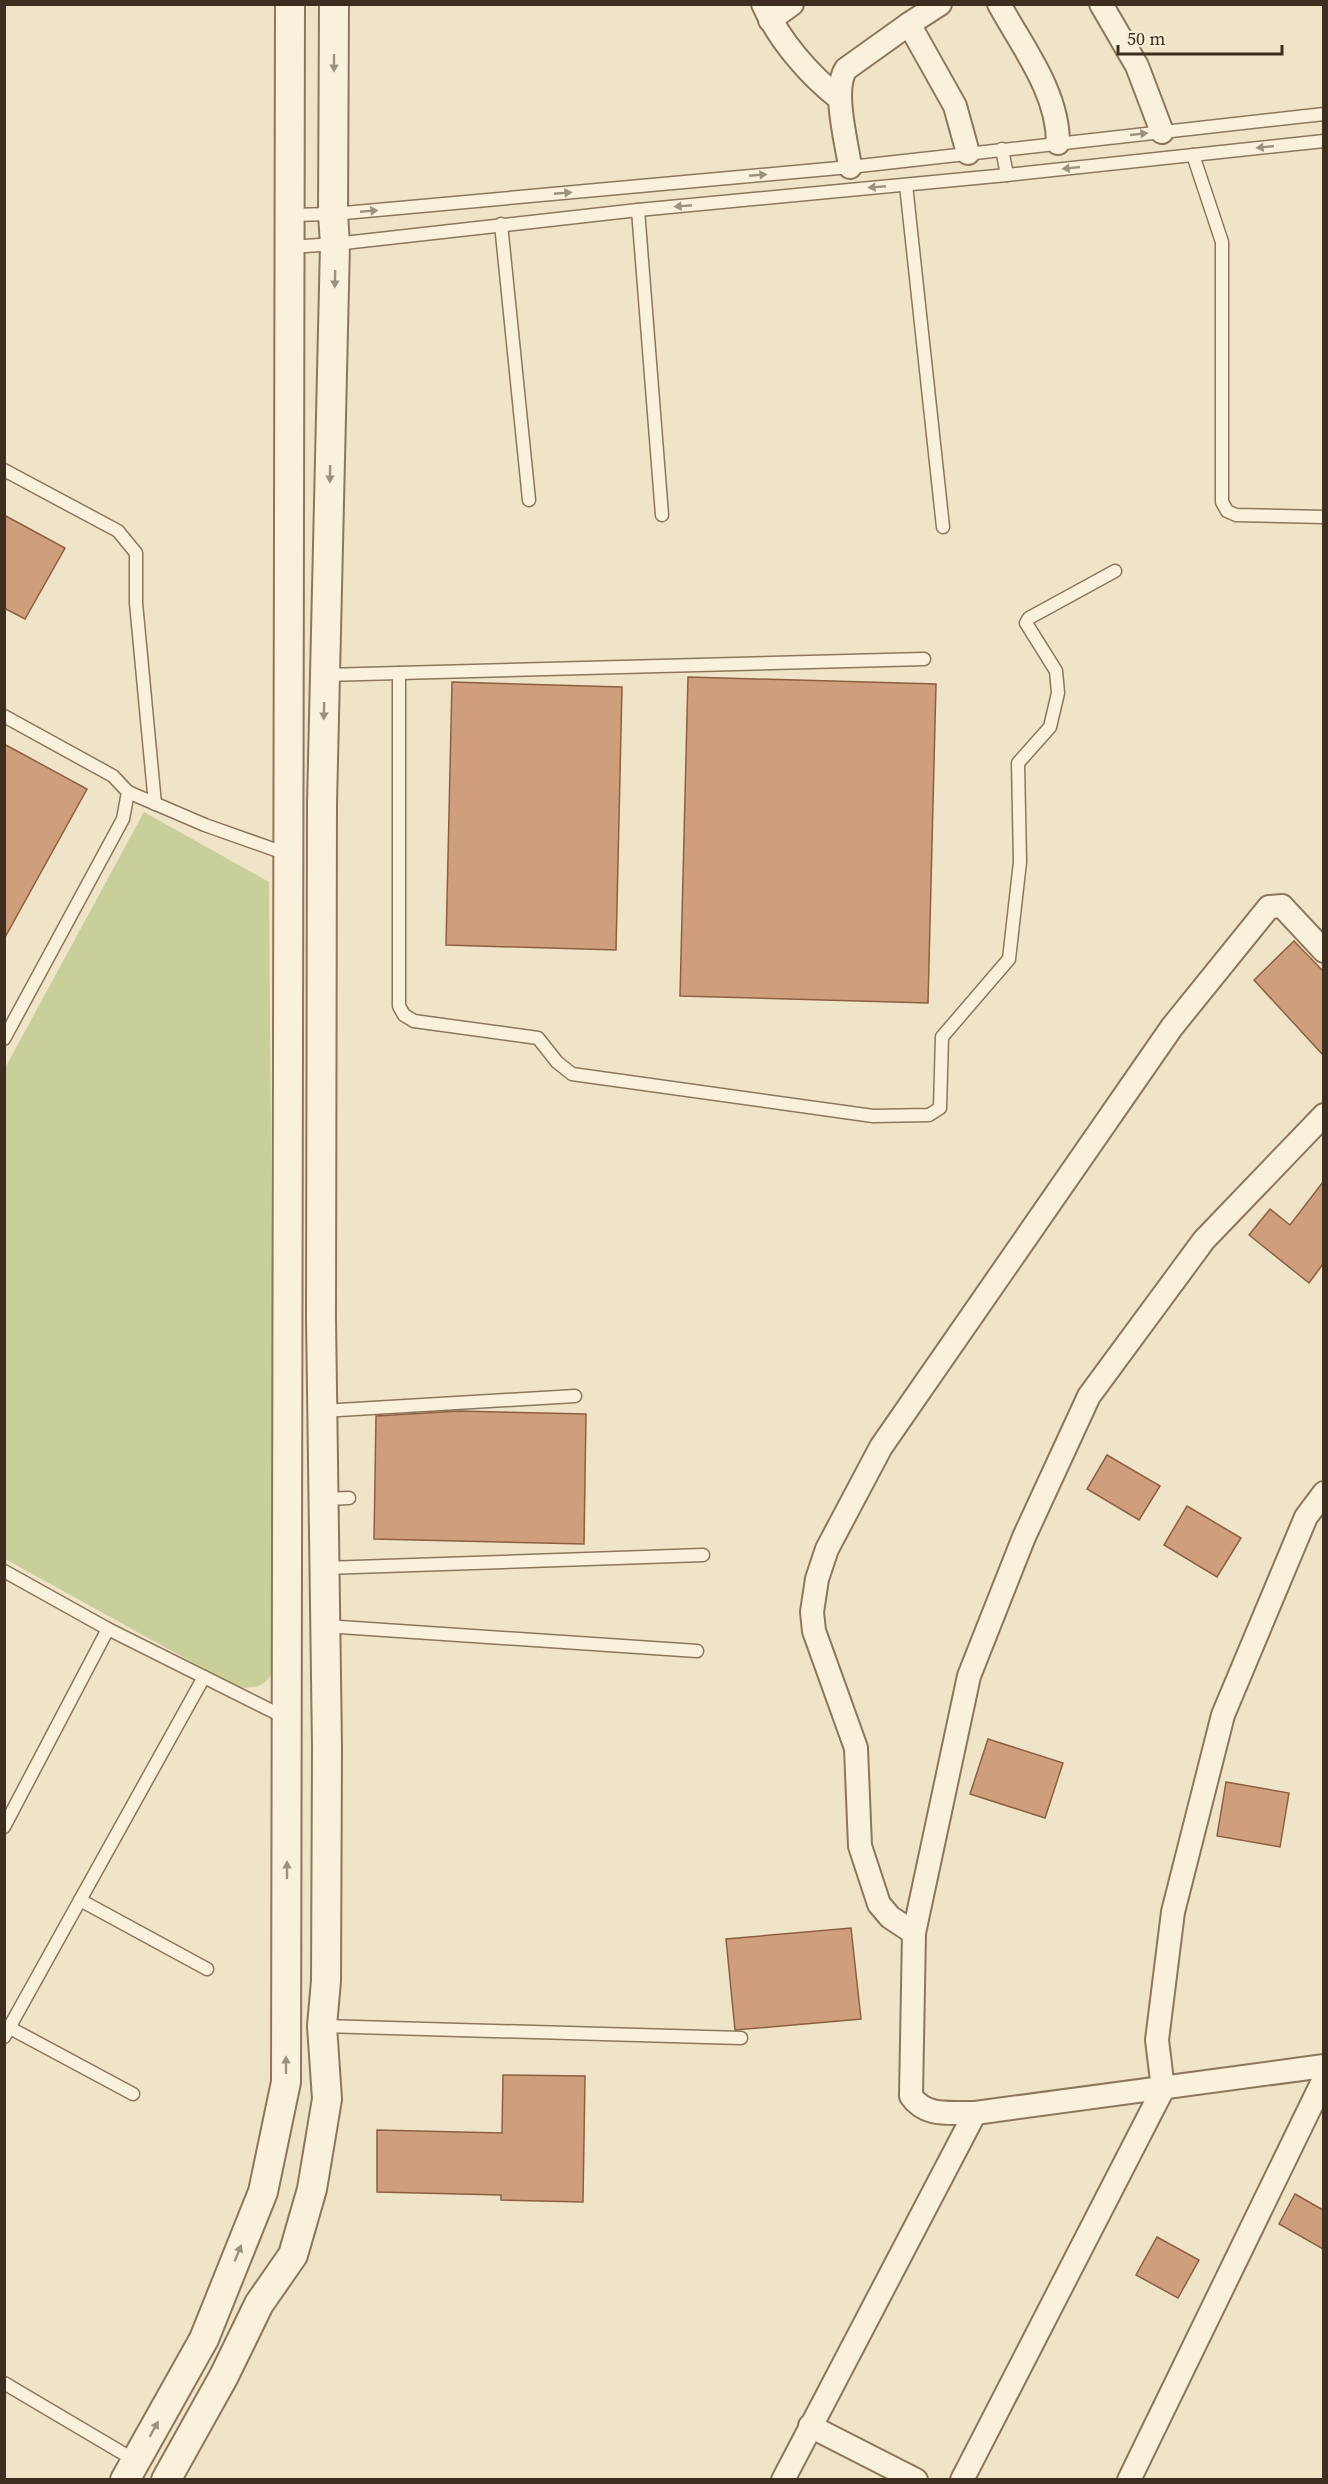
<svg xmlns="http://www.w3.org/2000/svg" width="1328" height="2484" viewBox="0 0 1328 2484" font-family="'Source Serif 4',serif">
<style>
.green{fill:#c9cf9b}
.building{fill:#cf9f7d;stroke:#8d5f41;stroke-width:1.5}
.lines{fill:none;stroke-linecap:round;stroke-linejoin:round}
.service-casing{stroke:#8d765c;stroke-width:15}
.minor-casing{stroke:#8d765c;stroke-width:26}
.tertiary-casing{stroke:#8d765c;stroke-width:32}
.service{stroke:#faf1dc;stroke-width:12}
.minor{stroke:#faf1dc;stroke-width:22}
.tertiary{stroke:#faf1dc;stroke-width:28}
.oneway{fill:#9c907e}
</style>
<rect width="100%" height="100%" fill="#f0e4c8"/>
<path class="green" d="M144,812L269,882L275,1661C269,1686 262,1687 239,1688L5,1559V1068Z"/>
<g class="building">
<path d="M4,515L65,548L25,619L4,608Z"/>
<path d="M688,677L936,684L928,1003L680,996Z"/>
<path d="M452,682L622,687L616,950L446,945Z"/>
<path d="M4,744L87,789L4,939Z"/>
<path d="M1294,941L1323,971V1055L1254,980Z"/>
<path d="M1323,1182V1264L1309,1283L1249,1235L1270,1209L1290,1225Z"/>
<path d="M459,1411L586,1414L584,1544L374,1539L376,1416Z"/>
<path d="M1107,1455L1160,1486L1139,1520L1087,1489Z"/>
<path d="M1187,1506L1241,1538L1217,1577L1164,1545Z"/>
<path d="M988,1739L1063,1763L1045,1818L970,1794Z"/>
<path d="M1226,1782L1289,1793L1280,1847L1217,1836Z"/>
<path d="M851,1928L861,2019L735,2030L726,1939Z"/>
<path d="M503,2075L585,2076L583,2202L501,2200V2195L377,2192V2130L502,2133Z"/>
<path d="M1295,2194L1323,2210V2249L1279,2224Z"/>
<path d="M1157,2237L1199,2260L1178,2298L1136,2275Z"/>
</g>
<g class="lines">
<g class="service-casing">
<g id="service">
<path d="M1002,149L1007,175"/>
<path d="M1193,155L1222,242V502L1227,511L1236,515L1324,517"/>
<path d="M906,185L943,527"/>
<path d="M638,210L662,515"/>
<path d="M290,215L333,214L850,167L1324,114"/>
<path d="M501,224L529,500"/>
<path d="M290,247L335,244L638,210L1007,175L1324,141"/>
<path d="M4,470L118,531L136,553V603L155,804"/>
<path d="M399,673V1006L404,1015L414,1021L538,1038L557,1062L572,1074L873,1116L929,1115L940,1108L942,1037L1009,959L1020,862L1018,763L1050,727L1058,693L1056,671L1026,623L1029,618L1115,571"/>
<path d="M325,675L924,659"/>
<path d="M4,716L113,776L128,792L123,819L4,1039"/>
<path d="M128,792L205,825L287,854"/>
<path d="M322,1411L575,1396"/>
<path d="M324,1499L349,1498"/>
<path d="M325,1568L703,1555"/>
<path d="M4,1571L108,1629L286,1718"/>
<path d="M325,1626L697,1651"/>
<path d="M4,1827L108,1629"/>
<path d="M80,1900L207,1969"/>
<path d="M322,2026L741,2038"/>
<path d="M10,2028L133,2094"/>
<path d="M4,2037L204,1677"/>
<path d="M4,2383L136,2461"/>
</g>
</g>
<g class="minor-casing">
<g id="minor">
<path d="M763,4C779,40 809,75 840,99"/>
<path d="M999,4C1023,48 1058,92 1058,143"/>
<path d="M1101,4L1137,66L1162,132"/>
<path d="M770,20L792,4"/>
<path d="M909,24L940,4"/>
<path d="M850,167C847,143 832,90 846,69L909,24L955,106L968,153"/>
<path d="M1324,1115L1204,1240L1089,1396L1024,1537L969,1676L914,1933L911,2096C926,2118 951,2112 975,2113L1324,2066"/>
<path d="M914,1933L890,1917L879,1904L860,1846L856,1748L814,1631L812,1612L817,1579L827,1549L881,1447L1172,1027L1269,907L1282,906L1324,951"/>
<path d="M810,2426L916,2480"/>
<path d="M783,2480L975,2113"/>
<path d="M962,2480L1163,2089L1157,2040L1173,1912L1223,1715L1306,1517L1324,1493"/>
<path d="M1129,2480L1324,2079"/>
</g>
</g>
<g class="tertiary-casing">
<g id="tertiary">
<path d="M125,2480L204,2339L263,2192L286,2082L290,4"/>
<path d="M166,2480L224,2376L259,2304L293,2255L312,2189L327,2099L322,2026L326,1981L327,1748L321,1318L322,804L335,244L333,214L334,4"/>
</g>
</g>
<use href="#service" class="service"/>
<use href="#minor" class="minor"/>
<use href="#tertiary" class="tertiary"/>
</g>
<defs><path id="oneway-solid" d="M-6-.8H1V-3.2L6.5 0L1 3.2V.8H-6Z" transform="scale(1.5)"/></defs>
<g class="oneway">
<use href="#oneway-solid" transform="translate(334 63) rotate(90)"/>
<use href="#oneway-solid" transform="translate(1139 134) rotate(-6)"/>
<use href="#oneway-solid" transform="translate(1265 147) rotate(174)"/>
<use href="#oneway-solid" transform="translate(1071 168) rotate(174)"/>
<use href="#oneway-solid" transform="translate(758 175) rotate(-5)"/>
<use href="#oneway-solid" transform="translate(877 187) rotate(175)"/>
<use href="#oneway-solid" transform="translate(563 193) rotate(-5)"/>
<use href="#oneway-solid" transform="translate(683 206) rotate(175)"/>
<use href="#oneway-solid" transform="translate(369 211) rotate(-5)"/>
<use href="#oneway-solid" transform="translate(335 279) rotate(91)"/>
<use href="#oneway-solid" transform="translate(330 474) rotate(91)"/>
<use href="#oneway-solid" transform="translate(324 711) rotate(91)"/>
<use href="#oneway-solid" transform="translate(287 1870) rotate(-90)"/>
<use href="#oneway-solid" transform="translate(286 2065) rotate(-90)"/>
<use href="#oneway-solid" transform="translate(238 2253) rotate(-68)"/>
<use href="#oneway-solid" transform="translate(154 2429) rotate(-61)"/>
</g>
<rect width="1328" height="2484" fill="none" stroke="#3d2e20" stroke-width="12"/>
<path d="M1118 45v9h164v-9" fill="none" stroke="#3d2e20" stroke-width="3"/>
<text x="1127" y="45" font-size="18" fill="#3d2e20" stroke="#f7eed8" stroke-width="4.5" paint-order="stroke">50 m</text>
</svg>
